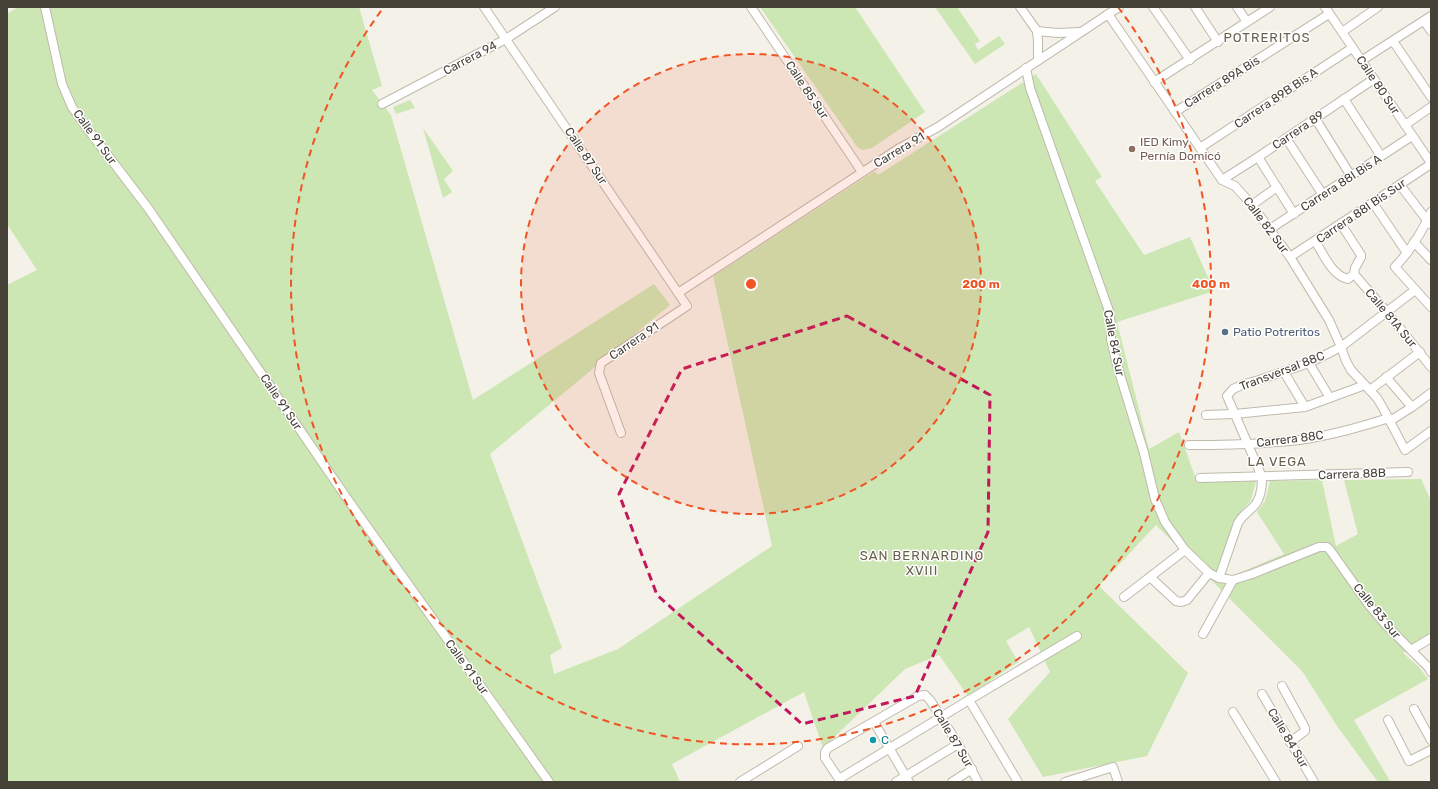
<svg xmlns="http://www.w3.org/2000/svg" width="1438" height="789" viewBox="0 0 1438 789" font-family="Rubik,sans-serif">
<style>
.green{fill:#cce6b4}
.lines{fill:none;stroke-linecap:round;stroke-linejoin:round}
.minor-casing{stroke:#bfbaac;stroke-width:10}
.minor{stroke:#fff;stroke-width:8}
.marked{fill:none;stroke:#c2185b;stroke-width:3;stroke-dasharray:8 5;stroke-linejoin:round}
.ring{fill:none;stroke:#f05324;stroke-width:2;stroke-dasharray:7 5}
.education-dot{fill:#8d6e63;stroke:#fff;stroke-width:1.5}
.service-dot{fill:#5c6f8a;stroke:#fff;stroke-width:1.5}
.culture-dot{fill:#0f9aa8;stroke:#fff;stroke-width:1.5}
.labels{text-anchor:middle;stroke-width:3;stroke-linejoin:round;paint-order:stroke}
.street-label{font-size:12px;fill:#474238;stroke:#fff}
.education-label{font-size:12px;fill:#785e54;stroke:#fff;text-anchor:start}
.service-label{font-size:12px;fill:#4e5e75;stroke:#fff;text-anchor:start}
.culture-label{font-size:12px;fill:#0d838f;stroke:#fff;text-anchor:start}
.neighbourhood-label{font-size:13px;letter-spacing:1px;fill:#6a614f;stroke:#fff}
.centre{fill:#f05324;stroke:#fff;stroke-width:2}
.ring-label{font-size:12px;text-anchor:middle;font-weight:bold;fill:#f05324;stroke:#fff;stroke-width:3;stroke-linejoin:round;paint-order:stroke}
</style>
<rect width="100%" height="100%" fill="#f4f1e9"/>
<g class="green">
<path d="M18,7H359L382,86L372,90L391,115L473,400L654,284L670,305L490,454L562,648L550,655L554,674L618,649L772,546L713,276L875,171L878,175L1036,74L1102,177L1095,181L1144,255L1190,237L1214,291L1117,322L1149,449L1179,432L1197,482L1256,481L1251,500L1240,513L1219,566L1230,577L1284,554L1257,512L1265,501L1270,481L1322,480L1336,546L1358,534L1344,480L1421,479L1431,501V619L1429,637L1403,653L1418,666L1428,679L1354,720L1390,781L1378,782L1337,726L1302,671L1156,525L1099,586L1188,673L1147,756L1043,777L1008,719L1050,672L1029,627L1006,641L1018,662L968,696L939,655L905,669L823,748L804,692L672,764L680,782H7V285L37,270L7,224V14Z"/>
<path d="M760,7H855L925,112L872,148L863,150L858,148Z"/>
<path d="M935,7H957L980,41L975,44L978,50L999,36L1005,44L975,64Z"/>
<path d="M410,100L415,108L396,114L393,107Z"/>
<path d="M423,128L453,171L444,179L452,192L443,198Z"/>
</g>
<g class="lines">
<g class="minor-casing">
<g id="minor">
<path d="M45,7L62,84L72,107L90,132L148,208L346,497L549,782"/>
<path d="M484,7L687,306L601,363L599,373L621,433"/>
<path d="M751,7L862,172"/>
<path d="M1020,7L1037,31L1038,41V59"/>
<path d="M1153,7L1190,60"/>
<path d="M1195,7L1218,42"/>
<path d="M1237,7L1247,22"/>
<path d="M1325,7L1431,163"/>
<path d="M1108,14L1222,180L1235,186L1252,205L1290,257L1329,320L1341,347L1346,361L1351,370L1377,398L1383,408L1405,450L1431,431"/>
<path d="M1424,21L1431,31"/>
<path d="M1037,31L1058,33L1080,32"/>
<path d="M1342,32L1378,7"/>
<path d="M1393,41L1431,97"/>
<path d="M1361,61L1431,16"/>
<path d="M1026,68L1030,88L1109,311L1111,325V339L1117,365L1144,453L1155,499L1165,522L1185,550L1209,573L1219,578L1233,580L1252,574L1319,547H1327L1330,550L1369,605L1385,624L1429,668L1431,672"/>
<path d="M1154,82L1270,7"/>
<path d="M1344,99L1381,156"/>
<path d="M382,104L506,39L555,7"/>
<path d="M1175,112L1329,14"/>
<path d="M1315,118L1351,176"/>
<path d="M1405,125L1431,107"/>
<path d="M1286,138L1323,195"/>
<path d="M1200,148L1352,48"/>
<path d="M1258,157L1294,214"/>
<path d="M1222,180L1258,157L1374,79"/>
<path d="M1400,185L1430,224"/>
<path d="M1373,203L1407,253"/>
<path d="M1252,205L1277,187"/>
<path d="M1431,212C1422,232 1410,251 1395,267L1431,307"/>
<path d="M1341,224L1361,255V257L1355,268L1354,274L1387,312L1431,367"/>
<path d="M1270,229L1412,136"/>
<path d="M1315,241C1323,253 1332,276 1348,279L1354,274"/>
<path d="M1414,242L1431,260"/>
<path d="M1290,257L1431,164"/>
<path d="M678,293L898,149L938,127L1119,7"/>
<path d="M1309,363L1330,398"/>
<path d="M1284,372L1305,407"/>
<path d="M1386,377L1412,407"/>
<path d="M1370,390L1420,352"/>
<path d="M1206,415L1235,414L1305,407L1365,385"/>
<path d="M1390,421L1412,407L1431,393"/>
<path d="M1189,445C1226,445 1262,444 1299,440C1330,436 1359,427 1389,418"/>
<path d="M1200,478L1408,472"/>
<path d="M1150,577L1176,601L1181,602L1187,600L1209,573"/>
<path d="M1219,578L1238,523C1242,516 1247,513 1253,507C1261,500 1262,487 1262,477L1227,396L1233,389L1244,384L1259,380L1309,363L1341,347L1415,290"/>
<path d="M1124,597L1185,550"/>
<path d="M1203,634L1233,580"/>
<path d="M1411,650L1431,638"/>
<path d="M1282,686L1305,728V731L1290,742"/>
<path d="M1262,694L1314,782"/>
<path d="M1414,709L1431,740"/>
<path d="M1233,712L1276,782"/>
<path d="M1388,720L1409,761L1431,750"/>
<path d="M874,722L909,782"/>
<path d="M839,779L969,700"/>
<path d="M740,782L798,746"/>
<path d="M841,782L825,758V752L828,748L918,696L925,695L930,700L958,744L978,782"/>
<path d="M896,782L958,744"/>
<path d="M952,782L972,769"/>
<path d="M1018,782L969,700L1077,636"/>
<path d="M1065,782L1113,767L1118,782"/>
</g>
</g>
<use href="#minor" class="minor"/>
</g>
<path class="marked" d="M847,316L990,395L988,532L915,696L802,724L657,595L619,494L682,369Z"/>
<circle cx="751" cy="284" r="230" fill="#f05324" fill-opacity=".12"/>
<g class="ring">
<circle cx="751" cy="284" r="230"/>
<path d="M1118 7A460 460 0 1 1 384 7"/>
</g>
<circle class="education-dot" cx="1132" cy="149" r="4"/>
<circle class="service-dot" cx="1225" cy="332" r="4"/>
<circle class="culture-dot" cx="873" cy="740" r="4"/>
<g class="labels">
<g class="street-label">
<text transform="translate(470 58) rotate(-28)" y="4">Carrera 94</text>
<text transform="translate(1222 82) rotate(-32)" y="4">Carrera 89A Bis</text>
<text transform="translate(1378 85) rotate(56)" y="4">Calle 80 Sur</text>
<text transform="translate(807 90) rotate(56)" y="4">Calle 85 Sur</text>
<text transform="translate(1276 98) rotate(-34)" y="4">Carrera 89B Bis A</text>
<text transform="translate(1298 130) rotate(-34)" y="4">Carrera 89</text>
<text transform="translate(95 137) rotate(54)" y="4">Calle 91 Sur</text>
<text transform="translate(899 150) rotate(-31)" y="4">Carrera 91</text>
<text transform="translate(586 156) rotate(56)" y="4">Calle 87 Sur</text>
<text transform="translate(1341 183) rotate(-33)" y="4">Carrera 88I Bis A</text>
<text transform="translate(1361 211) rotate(-34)" y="4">Carrera 88I Bis Sur</text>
<text transform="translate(1266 225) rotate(53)" y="4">Calle 82 Sur</text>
<text transform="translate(1391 318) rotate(50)" y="4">Calle 81A Sur</text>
<text transform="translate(634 341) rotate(-34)" y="4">Carrera 91</text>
<text transform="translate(1114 343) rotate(79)" y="4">Calle 84 Sur</text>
<text transform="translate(1282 371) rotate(-21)" y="4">Transversal 88C</text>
<text transform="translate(281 402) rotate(56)" y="4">Calle 91 Sur</text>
<text transform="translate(1290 439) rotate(-7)" y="4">Carrera 88C</text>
<text transform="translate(1352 474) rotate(-2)" y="4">Carrera 88B</text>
<text transform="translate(1377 611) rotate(51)" y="4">Calle 83 Sur</text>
<text transform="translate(467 667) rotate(54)" y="4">Calle 91 Sur</text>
<text transform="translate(953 738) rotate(59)" y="4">Calle 87 Sur</text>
<text transform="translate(1288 738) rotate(59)" y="4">Calle 84 Sur</text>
</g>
<g class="education-label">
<text x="1140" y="146">IED Kimy<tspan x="1140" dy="14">Pernía Domicó</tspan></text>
</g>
<g class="service-label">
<text x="1233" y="336">Patio Potreritos</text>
</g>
<g class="culture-label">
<text x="881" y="744">C</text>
</g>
<g class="neighbourhood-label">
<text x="1267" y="42">POTRERITOS</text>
<text x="1277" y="466">LA VEGA</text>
<text x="922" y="560">SAN BERNARDINO<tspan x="922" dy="15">XVIII</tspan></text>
</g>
</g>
<circle cx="751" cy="284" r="6" class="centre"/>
<g class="ring-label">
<text x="981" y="288">200 m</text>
<text x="1211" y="288">400 m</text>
</g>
<rect width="1438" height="789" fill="none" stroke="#474238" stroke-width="16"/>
</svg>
